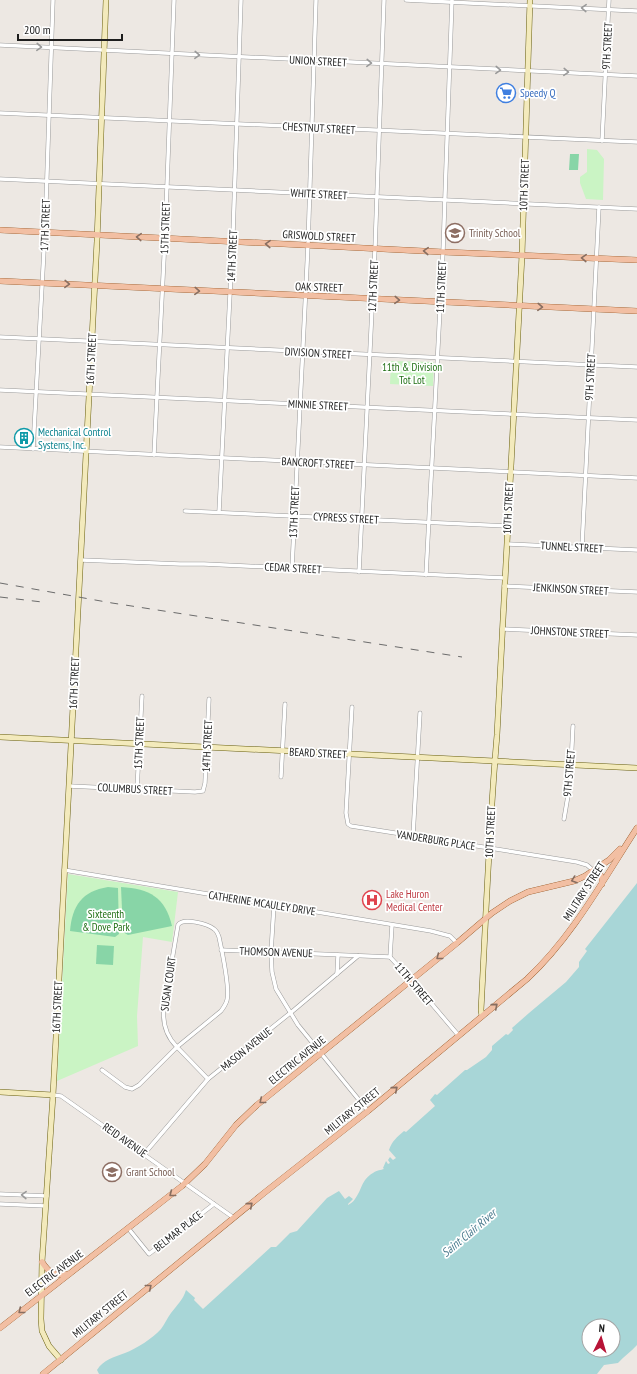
<svg xmlns="http://www.w3.org/2000/svg" width="637" height="1374" viewBox="0 0 637 1374" font-family="'PT Sans Narrow',sans-serif">
<style>
.park{fill:#caf4c4}
.pitch{fill:#88d5a7}
.water{fill:#a8d6d7;fill-rule:evenodd}
.lines{fill:none;stroke-linecap:round;stroke-linejoin:round}
.street-casing{stroke:#9a9a9a;stroke-width:4.5}
.secondary-casing{stroke:#685f0f;stroke-width:6}
.primary-casing{stroke:#87450e;stroke-width:6}
.street{stroke:#fff;stroke-width:3.5}
.secondary{stroke:#f3eabc;stroke-width:5}
.primary{stroke:#f2bfa3;stroke-width:5.5}
.rail{stroke:#6b6b6b;stroke-width:1;stroke-dasharray:8 8;stroke-linecap:butt}
.oneway{stroke:#999}
.oneway2{stroke:#886e60}
.labels{text-anchor:middle;stroke-width:3.5;stroke-linejoin:round;paint-order:stroke}
.street-label{font-size:11px;fill:#1d1d1d;stroke:#fff}
.shop-label{font-size:11px;fill:#366cbe;stroke:#fff;text-anchor:start}
.education-label{font-size:11px;fill:#785e54;stroke:#fff;text-anchor:start}
.park-label{font-size:11px;fill:#217016;stroke:#fff}
.culture-label{font-size:11px;fill:#0d838f;stroke:#fff;text-anchor:start}
.health-label{font-size:11px;fill:#be3a42;stroke:#fff;text-anchor:start}
.water-label{font-size:12px;font-style:italic;fill:#497a8d;stroke:#fff}
</style>
<rect width="100%" height="100%" fill="#ede8e3"/>
<g class="park">
<path d="M587,149L597,150L604,159L603,200L586,199L580,183V177L587,172Z"/>
<path d="M391,361L434,362L433,386L390,384Z"/>
<path d="M68,874L178,892L172,942L143,937L137,1016L138,1046L57,1081Z"/>
</g>
<g class="pitch">
<path d="M570,154H579L578,170H569Z"/>
<path d="M108,887L118,888L119,934L115,937L70,931C72,906 82,891 108,887Z"/>
<path d="M121,887C150,889 165,897 172,926L128,935L123,932Z"/>
<path d="M97,945L114,946L113,965L96,964Z"/>
</g>
<path class="water" d="M637,883V1345C631,1352 624,1356 618,1363L604,1365L597,1374H99L97,1370C103,1360 114,1357 125,1353C136,1349 153,1338 161,1329C165,1324 167,1318 171,1313C177,1305 183,1300 186,1290L195,1298L194,1300L203,1309L271,1247H276L290,1233L297,1231L327,1198L339,1191L345,1199L349,1196L353,1199L348,1204V1205C351,1203 353,1202 355,1199C362,1190 361,1180 373,1173C377,1170 381,1170 384,1169L383,1168L386,1161L388,1164L390,1163L388,1160L390,1157L393,1160L396,1158L389,1150C392,1141 397,1137 404,1131L406,1132L435,1106L430,1100L435,1094L437,1095L465,1070H467L486,1057L492,1050V1046L506,1034L508,1035L513,1030L512,1028L529,1013L566,982L579,967V962L587,951L585,949ZM589,1326H613V1350H589Z"/>
<g class="lines">
<g class="street-casing">
<g id="street">
<path d="M406,0L637,11"/>
<path d="M0,45L637,76"/>
<path d="M0,113L637,142"/>
<path d="M602,141L609,0"/>
<path d="M0,179L637,209"/>
<path d="M0,337L637,367"/>
<path d="M0,390L637,420"/>
<path d="M0,447L637,478"/>
<path d="M33,449L45,232L53,0"/>
<path d="M154,455L165,238L174,0"/>
<path d="M185,511L507,526"/>
<path d="M219,512L233,234L241,0"/>
<path d="M507,544L637,550"/>
<path d="M582,547L599,207"/>
<path d="M81,560L180,564H204L505,578"/>
<path d="M292,568L308,245L316,0"/>
<path d="M359,572L375,249L384,0"/>
<path d="M426,575L443,252L452,0"/>
<path d="M504,586L637,592"/>
<path d="M502,629L637,635"/>
<path d="M352,707L346,813L348,824L351,826L577,862L587,865L594,871"/>
<path d="M281,777L285,704"/>
<path d="M69,786L195,792L203,791L205,783L209,699"/>
<path d="M137,789L142,696"/>
<path d="M564,819L570,784L573,726"/>
<path d="M413,836L420,713"/>
<path d="M64,870L431,931L450,936L457,943"/>
<path d="M274,905L271,952L272,972L276,989L298,1025L368,1111"/>
<path d="M221,950L390,957"/>
<path d="M390,957L414,983L459,1036"/>
<path d="M390,957L392,925"/>
<path d="M337,974L338,955"/>
<path d="M102,1070L125,1087L132,1089L139,1085L177,1047L221,1011C224,1007 226,1004 227,1000C230,988 222,951 219,937C218,934 217,931 214,929C208,924 183,917 178,925L164,1007C162,1023 166,1036 177,1047L208,1079"/>
<path d="M53,1095L61,1096L234,1218"/>
<path d="M144,1154L208,1079L294,1010L358,956"/>
<path d="M0,1194L47,1196"/>
<path d="M0,1204L46,1206"/>
<path d="M128,1228L149,1254L214,1204"/>
</g>
</g>
<g class="secondary-casing">
<g id="secondary">
<path d="M0,737L637,768"/>
<path d="M482,1016L481,1010C486,918 489,827 497,735L522,255L530,0"/>
<path d="M0,1092L53,1095"/>
<path d="M61,1360L49,1346L42,1331L41,1319L42,1262L53,1095L97,241L106,0"/>
</g>
</g>
<g class="primary-casing">
<g id="primary">
<path d="M0,230L443,252L637,260"/>
<path d="M0,281L637,311"/>
<path d="M597,869L602,878V884"/>
<path d="M42,1262C50,1274 54,1276 69,1274"/>
<path d="M0,1328L182,1186L205,1164L236,1125L257,1105L457,943L492,913L510,901L528,892L574,881L585,876L609,860L620,849"/>
<path d="M43,1374L264,1193L368,1111L527,979C573,936 603,880 637,828"/>
</g>
</g>
<use href="#street" class="street"/>
<use href="#secondary" class="secondary"/>
<use href="#primary" class="primary"/>
<g class="rail">
<path d="M0,583L112,603L462,657"/>
<path d="M0,597L42,602"/>
</g>
</g>
<defs><path id="oneway-chevron" d="M-2-3.5L2.5 0L-2 3.5" fill="none" stroke-width="1.6" stroke-linecap="round" stroke-linejoin="round"/></defs>
<g class="oneway">
<use href="#oneway-chevron" transform="translate(584 8) rotate(-177)"/>
<use href="#oneway-chevron" transform="translate(39 47) rotate(3)"/>
<use href="#oneway-chevron" transform="translate(197 55) rotate(3)"/>
<use href="#oneway-chevron" transform="translate(369 63) rotate(3)"/>
<use href="#oneway-chevron" transform="translate(498 70) rotate(3)"/>
<use href="#oneway-chevron" transform="translate(566 72) rotate(3)"/>
<use href="#oneway-chevron" transform="translate(24 1195) rotate(-178)"/>
</g>
<g class="oneway2">
<use href="#oneway-chevron" transform="translate(139 237) rotate(-177)"/>
<use href="#oneway-chevron" transform="translate(268 244) rotate(-177)"/>
<use href="#oneway-chevron" transform="translate(426 251) rotate(-177)"/>
<use href="#oneway-chevron" transform="translate(584 258) rotate(-177)"/>
<use href="#oneway-chevron" transform="translate(67 284) rotate(2)"/>
<use href="#oneway-chevron" transform="translate(197 291) rotate(3)"/>
<use href="#oneway-chevron" transform="translate(397 300) rotate(3)"/>
<use href="#oneway-chevron" transform="translate(540 307) rotate(3)"/>
<use href="#oneway-chevron" transform="translate(574 880) rotate(161)"/>
<use href="#oneway-chevron" transform="translate(439 957) rotate(142)"/>
<use href="#oneway-chevron" transform="translate(495 1006) rotate(-40)"/>
<use href="#oneway-chevron" transform="translate(395 1089) rotate(-40)"/>
<use href="#oneway-chevron" transform="translate(262 1101) rotate(141)"/>
<use href="#oneway-chevron" transform="translate(172 1194) rotate(142)"/>
<use href="#oneway-chevron" transform="translate(250 1205) rotate(-40)"/>
<use href="#oneway-chevron" transform="translate(149 1287) rotate(-39)"/>
<use href="#oneway-chevron" transform="translate(21 1311) rotate(141)"/>
</g>
<defs>
<g id="supermarket-ring" transform="scale(1)"><circle r="9.5" fill="#fff" stroke="#3f7fe0" stroke-width="1.5"/><path d="M-6-5.5h2.5l.6 2H6L4.5 2H-2.5L-4.4-4H-6ZM-1.5 3.2a1.3 1.3 0 1 0 .1 0ZM3 3.2a1.3 1.3 0 1 0 .1 0Z" fill="#3f7fe0"/></g>
<g id="school-ring" transform="scale(1)"><circle r="9.5" fill="#fff" stroke="#8d6e63" stroke-width="1.5"/><path d="M0-5L7-2L0 1L-7-2ZM-4 1L0 2.5L4 1V4Q0 6-4 4Z" fill="#8d6e63"/></g>
<g id="building-ring" transform="scale(1)"><circle r="9.5" fill="#fff" stroke="#0f9aa8" stroke-width="1.5"/><path d="M-4-6H4V6H1V3H-1V6H-4ZM-2.5-4.3h1.7v1.8h-1.7ZM.8-4.3h1.7v1.8H.8ZM-2.5-1h1.7V.8h-1.7ZM.8-1h1.7V.8H.8Z" fill="#0f9aa8"/></g>
<g id="hospital-ring" transform="scale(1)"><circle r="9.5" fill="#fff" stroke="#e0444e" stroke-width="1.5"/><path d="M-5-5h3v3.5h4V-5h3V5h-3V1.5h-4V5h-3Z" fill="#e0444e"/></g>
</defs>
<g fill-rule="evenodd">
<use href="#supermarket-ring" x="506" y="93"/>
<use href="#school-ring" x="455" y="233"/>
<use href="#building-ring" x="24" y="438"/>
<use href="#hospital-ring" x="372" y="900"/>
<use href="#school-ring" x="112" y="1172"/>
</g>
<g class="labels">
<g class="street-label">
<text transform="translate(607 46) rotate(-87)" y="4">9TH STREET</text>
<text transform="translate(318 61) rotate(3)" y="4">UNION STREET</text>
<text transform="translate(319 128) rotate(3)" y="4">CHESTNUT STREET</text>
<text transform="translate(524 185) rotate(-88)" y="4">10TH STREET</text>
<text transform="translate(319 194) rotate(3)" y="4">WHITE STREET</text>
<text transform="translate(45 225) rotate(-88)" y="4">17TH STREET</text>
<text transform="translate(165 228) rotate(-88)" y="4">15TH STREET</text>
<text transform="translate(319 236) rotate(3)" y="4">GRISWOLD STREET</text>
<text transform="translate(232 256) rotate(-87)" y="4">14TH STREET</text>
<text transform="translate(373 286) rotate(-87)" y="4">12TH STREET</text>
<text transform="translate(319 287) rotate(2)" y="4">OAK STREET</text>
<text transform="translate(441 287) rotate(-87)" y="4">11TH STREET</text>
<text transform="translate(318 353) rotate(3)" y="4">DIVISION STREET</text>
<text transform="translate(91 359) rotate(-87)" y="4">16TH STREET</text>
<text transform="translate(590 377) rotate(-87)" y="4">9TH STREET</text>
<text transform="translate(318 405) rotate(3)" y="4">MINNIE STREET</text>
<text transform="translate(318 463) rotate(3)" y="4">BANCROFT STREET</text>
<text transform="translate(508 508) rotate(-87)" y="4">10TH STREET</text>
<text transform="translate(294 512) rotate(-87)" y="4">13TH STREET</text>
<text transform="translate(346 518) rotate(3)" y="4">CYPRESS STREET</text>
<text transform="translate(572 547) rotate(3)" y="4">TUNNEL STREET</text>
<text transform="translate(293 568) rotate(3)" y="4">CEDAR STREET</text>
<text transform="translate(571 589) rotate(3)" y="4">JENKINSON STREET</text>
<text transform="translate(570 632) rotate(3)" y="4">JOHNSTONE STREET</text>
<text transform="translate(74 683) rotate(-87)" y="4">16TH STREET</text>
<text transform="translate(139 743) rotate(-87)" y="4">15TH STREET</text>
<text transform="translate(207 746) rotate(-87)" y="4">14TH STREET</text>
<text transform="translate(318 753) rotate(3)" y="4">BEARD STREET</text>
<text transform="translate(569 773) rotate(-85)" y="4">9TH STREET</text>
<text transform="translate(135 789) rotate(3)" y="4">COLUMBUS STREET</text>
<text transform="translate(490 832) rotate(-87)" y="4">10TH STREET</text>
<text transform="translate(436 840) rotate(9)" y="4">VANDERBURG PLACE</text>
<text transform="translate(584 891) rotate(-57)" y="4">MILITARY STREET</text>
<text transform="translate(262 903) rotate(9)" y="4">CATHERINE MCAULEY DRIVE</text>
<text transform="translate(276 952) rotate(2)" y="4">THOMSON AVENUE</text>
<text transform="translate(168 984) rotate(-82)" y="4">SUSAN COURT</text>
<text transform="translate(414 984) rotate(50)" y="4">11TH STREET</text>
<text transform="translate(57 1007) rotate(-87)" y="4">16TH STREET</text>
<text transform="translate(246 1049) rotate(-39)" y="4">MASON AVENUE</text>
<text transform="translate(297 1060) rotate(-39)" y="4">ELECTRIC AVENUE</text>
<text transform="translate(352 1111) rotate(-39)" y="4">MILITARY STREET</text>
<text transform="translate(125 1140) rotate(35)" y="4">REID AVENUE</text>
<text transform="translate(178 1231) rotate(-38)" y="4">BELMAR PLACE</text>
<text transform="translate(54 1273) rotate(-37)" y="4">ELECTRIC AVENUE</text>
<text transform="translate(100 1314) rotate(-39)" y="4">MILITARY STREET</text>
</g>
<g class="shop-label">
<text x="520" y="97">Speedy Q</text>
</g>
<g class="education-label">
<text x="469" y="237">Trinity School</text>
<text x="126" y="1176">Grant School</text>
</g>
<g class="park-label">
<text x="412" y="371">11th &amp; Division<tspan x="412" dy="13">Tot Lot</tspan></text>
<text x="106" y="918">Sixteenth<tspan x="106" dy="13">&amp; Dove Park</tspan></text>
</g>
<g class="culture-label">
<text x="38" y="436">Mechanical Control<tspan x="38" dy="13">Systems, Inc.</tspan></text>
</g>
<g class="health-label">
<text x="386" y="898">Lake Huron<tspan x="386" dy="13">Medical Center</tspan></text>
</g>
<g class="water-label">
<text transform="translate(469 1233) rotate(-40)" y="4">Saint Clair River</text>
</g>
</g>
<g transform="translate(601 1338) rotate(5)"><circle r="19" fill="#ffffff" stroke="#a5a5a5"/>
<path d="M0-3L7 15L0 10L-7 15Z" fill="#b71336"/>
<text y="-6" font-size="11" font-weight="bold" text-anchor="middle" fill="#1d1d1d">N</text>
</g>
<path d="M18 34v6h104v-6" fill="none" stroke="#1d1d1d" stroke-width="2"/>
<text x="24" y="34" font-size="12" fill="#1d1d1d" stroke="#ffffff" stroke-width="3" paint-order="stroke">200 m</text>
</svg>
